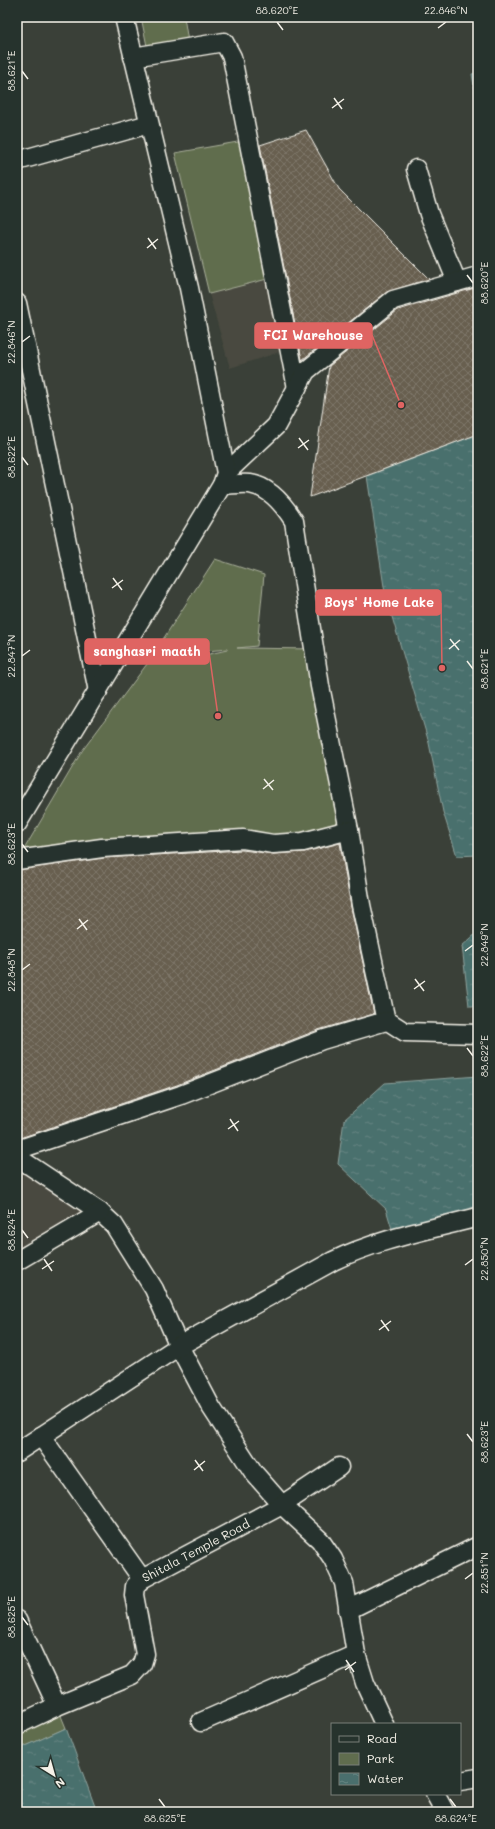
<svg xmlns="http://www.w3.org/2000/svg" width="495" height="1829" viewBox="0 0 495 1829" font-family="Mali,sans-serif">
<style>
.built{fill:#48493f}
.green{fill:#606d4e;stroke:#aaaf9b;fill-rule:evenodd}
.water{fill:url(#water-ripples);stroke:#8ea39e}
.building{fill:url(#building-cross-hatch);stroke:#f4f1e8}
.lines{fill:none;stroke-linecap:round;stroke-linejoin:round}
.minor-casing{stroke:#f4f1e8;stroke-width:21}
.minor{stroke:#26332d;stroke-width:18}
.ticks{fill:none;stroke:#f4f1e8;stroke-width:1.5}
.labels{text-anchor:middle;stroke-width:4;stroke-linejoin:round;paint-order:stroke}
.street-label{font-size:12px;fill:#f4f1e8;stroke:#26332d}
.leader{fill:none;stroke:#df6462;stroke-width:1.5}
.callout-dot{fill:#df6462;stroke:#26332d;stroke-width:1.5}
.callout{fill:#df6462;stroke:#df6462;stroke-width:1.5}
.callout-label{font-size:13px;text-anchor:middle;font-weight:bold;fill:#fff}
.neatline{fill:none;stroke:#f4f1e8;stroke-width:1.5}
.ticks-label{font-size:10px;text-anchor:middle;fill:#f4f1e8}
</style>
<defs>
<pattern id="water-ripples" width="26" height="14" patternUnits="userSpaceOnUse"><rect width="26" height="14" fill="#4a6f6d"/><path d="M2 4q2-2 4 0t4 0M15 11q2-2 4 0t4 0" fill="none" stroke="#658482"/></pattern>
<pattern id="building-cross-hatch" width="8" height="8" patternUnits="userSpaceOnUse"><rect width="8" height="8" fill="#675e50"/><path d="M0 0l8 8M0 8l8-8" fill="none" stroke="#7d7669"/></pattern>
</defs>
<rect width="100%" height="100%" fill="#3a4038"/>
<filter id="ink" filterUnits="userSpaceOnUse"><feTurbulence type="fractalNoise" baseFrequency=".025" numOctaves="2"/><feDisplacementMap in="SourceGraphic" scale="8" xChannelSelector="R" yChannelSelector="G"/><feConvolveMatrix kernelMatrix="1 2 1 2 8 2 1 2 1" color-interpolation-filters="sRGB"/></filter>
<g filter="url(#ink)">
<g class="built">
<path d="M275,277L289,349L230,368L209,294Z"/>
<path d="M17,1157L100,1212L17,1261Z"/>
</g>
<g class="green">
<path d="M141,17H184L188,42L148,51Z"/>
<path d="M249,140L275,277L209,294L175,153Z"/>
<path d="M215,559L264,575L257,646L237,648L315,649L349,830L23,851L82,751L147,664ZM227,649V650L192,658L197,652Z"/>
<path d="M57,1706L66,1728L17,1750V1725Z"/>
</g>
<g class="water">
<path d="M478,73V109L472,74Z"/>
<path d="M478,434V855L457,856L443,812L429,743L385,593L367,476Z"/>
<path d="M478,932V1006H469L462,946Z"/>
<path d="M478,1076V1215L395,1239L386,1209L338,1164L344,1120L385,1083Z"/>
<path d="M66,1728L97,1812H17V1750Z"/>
</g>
<g class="building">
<path d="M306,130L339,189L429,279L387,292L302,360L260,145Z"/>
<path d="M478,287V434L310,497L329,366L398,310Z"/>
<path d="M340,843L351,907L374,1014L318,1030L177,1085L17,1139V870L103,858L242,850L274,854L304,852Z"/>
</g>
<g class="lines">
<g class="minor-casing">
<g id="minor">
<path d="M133,57L224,42L232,57L297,388"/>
<path d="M17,161L149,124"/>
<path d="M416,169L429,214L457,282"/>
<path d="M17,303L98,691"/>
<path d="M226,473L276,426L306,371L393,300L478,276"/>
<path d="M222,485C230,485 241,483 250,484C270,487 284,505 294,521L320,686L349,830"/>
<path d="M17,824L222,485L226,473L189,288L124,17"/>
<path d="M17,860L102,848L243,839L273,844L303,842L349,830L361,905L386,1021"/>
<path d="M17,1150L181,1095L322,1040L386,1021L391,1023L405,1032L478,1034"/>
<path d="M17,1157L100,1212L114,1225L154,1289L179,1346L211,1407L254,1473L282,1505L320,1540L333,1559L344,1583L356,1654L365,1683L384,1724"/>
<path d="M17,1261L100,1212"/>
<path d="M41,1436L142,1579"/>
<path d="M17,1452L179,1346L333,1261C378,1239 429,1230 478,1217"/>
<path d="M348,1610L478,1546"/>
<path d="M17,1620L57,1706"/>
<path d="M201,1722L356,1654"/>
<path d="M17,1725L57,1706L132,1675L142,1664L145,1654L134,1595L135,1586L142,1579L282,1505L339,1467"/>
<path d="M460,1781L478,1778"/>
<path d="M435,1794L445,1812"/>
</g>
</g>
<use href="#minor" class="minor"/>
</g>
</g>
<path class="ticks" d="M277,22L283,30M438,28L446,22M22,71L28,79M334,98L342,109M332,108L344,99M148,238L156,249M147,248L158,239M467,275L473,283M22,342L30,336M299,438L308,450M298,448L309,440M22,457L28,465M113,578L122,590M112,588L123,580M450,639L459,650M449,649L460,640M22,656L30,650M467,661L473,669M264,779L273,790M263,789L274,780M22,844L28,852M79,919L87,930M77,929L88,920M465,951L473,945M22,970L30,964M415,979L424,991M414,989L425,981M467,1048L473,1056M230,1119L238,1131M228,1129L239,1121M22,1230L28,1238M44,1259L52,1271M465,1265L473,1259M42,1269L54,1261M381,1320L389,1331M379,1330L391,1321M467,1434L473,1442M195,1460L203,1471M194,1470L205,1461M465,1579L473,1573M22,1617L28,1625M346,1660L354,1672M345,1670L356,1662M159,1799L165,1807M450,1799L456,1807"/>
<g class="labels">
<g class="street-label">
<text transform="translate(196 1551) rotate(-28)" y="4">Shitala Temple Road</text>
</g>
</g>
<path class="leader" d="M401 405L372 335M442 668L441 603M218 716L209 652"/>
<g class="callout-dot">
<circle cx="401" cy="405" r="4"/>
<circle cx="442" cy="668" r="4"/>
<circle cx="218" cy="716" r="4"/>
</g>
<g class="callout">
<rect x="255" y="323" width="117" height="25" rx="4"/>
<rect x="316" y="590" width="125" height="25" rx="4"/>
<rect x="85" y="639" width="124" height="25" rx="4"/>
</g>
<g class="callout-label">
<text x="313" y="340">FCI Warehouse</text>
<text x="379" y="607">Boys' Home Lake</text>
<text x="147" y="656">sanghasri maath</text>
</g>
<rect width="495" height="1829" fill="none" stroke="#26332d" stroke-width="44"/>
<rect x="331" y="1723" width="130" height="72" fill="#26332d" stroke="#787f78"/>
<rect x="339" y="1736" width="20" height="6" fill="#26332d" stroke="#787f78"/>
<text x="367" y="1743" font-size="12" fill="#f4f1e8">Road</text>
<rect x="339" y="1753" width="20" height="12" fill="#606d4e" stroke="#787f78"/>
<text x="367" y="1763" font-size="12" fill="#f4f1e8">Park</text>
<rect x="339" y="1773" width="20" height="12" fill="url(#water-ripples)" stroke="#787f78"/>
<text x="367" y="1783" font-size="12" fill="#f4f1e8">Water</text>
<g transform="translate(54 1775) rotate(143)" stroke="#26332d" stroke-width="3" paint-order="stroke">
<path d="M0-3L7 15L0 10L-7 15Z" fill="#f4f1e8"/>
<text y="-6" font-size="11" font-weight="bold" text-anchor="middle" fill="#f4f1e8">N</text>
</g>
<rect x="22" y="22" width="451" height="1785" class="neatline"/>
<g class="ticks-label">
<text x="277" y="14">88.620°E</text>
<text x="446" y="14">22.846°N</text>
<text transform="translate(11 71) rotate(-90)" y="4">88.621°E</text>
<text transform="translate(484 283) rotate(-90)" y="4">88.620°E</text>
<text transform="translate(11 342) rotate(-90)" y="4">22.846°N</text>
<text transform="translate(11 457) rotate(-90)" y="4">88.622°E</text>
<text transform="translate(11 656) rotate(-90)" y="4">22.847°N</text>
<text transform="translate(484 669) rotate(-90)" y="4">88.621°E</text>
<text transform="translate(11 844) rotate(-90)" y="4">88.623°E</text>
<text transform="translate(484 945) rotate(-90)" y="4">22.849°N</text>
<text transform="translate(11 970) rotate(-90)" y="4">22.848°N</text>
<text transform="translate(484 1056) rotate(-90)" y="4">88.622°E</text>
<text transform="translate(11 1230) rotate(-90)" y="4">88.624°E</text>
<text transform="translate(484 1259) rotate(-90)" y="4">22.850°N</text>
<text transform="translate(484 1442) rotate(-90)" y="4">88.623°E</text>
<text transform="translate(484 1573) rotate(-90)" y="4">22.851°N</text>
<text transform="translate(11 1617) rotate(-90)" y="4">88.625°E</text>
<text x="165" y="1822">88.625°E</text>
<text x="456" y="1822">88.624°E</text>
</g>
</svg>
